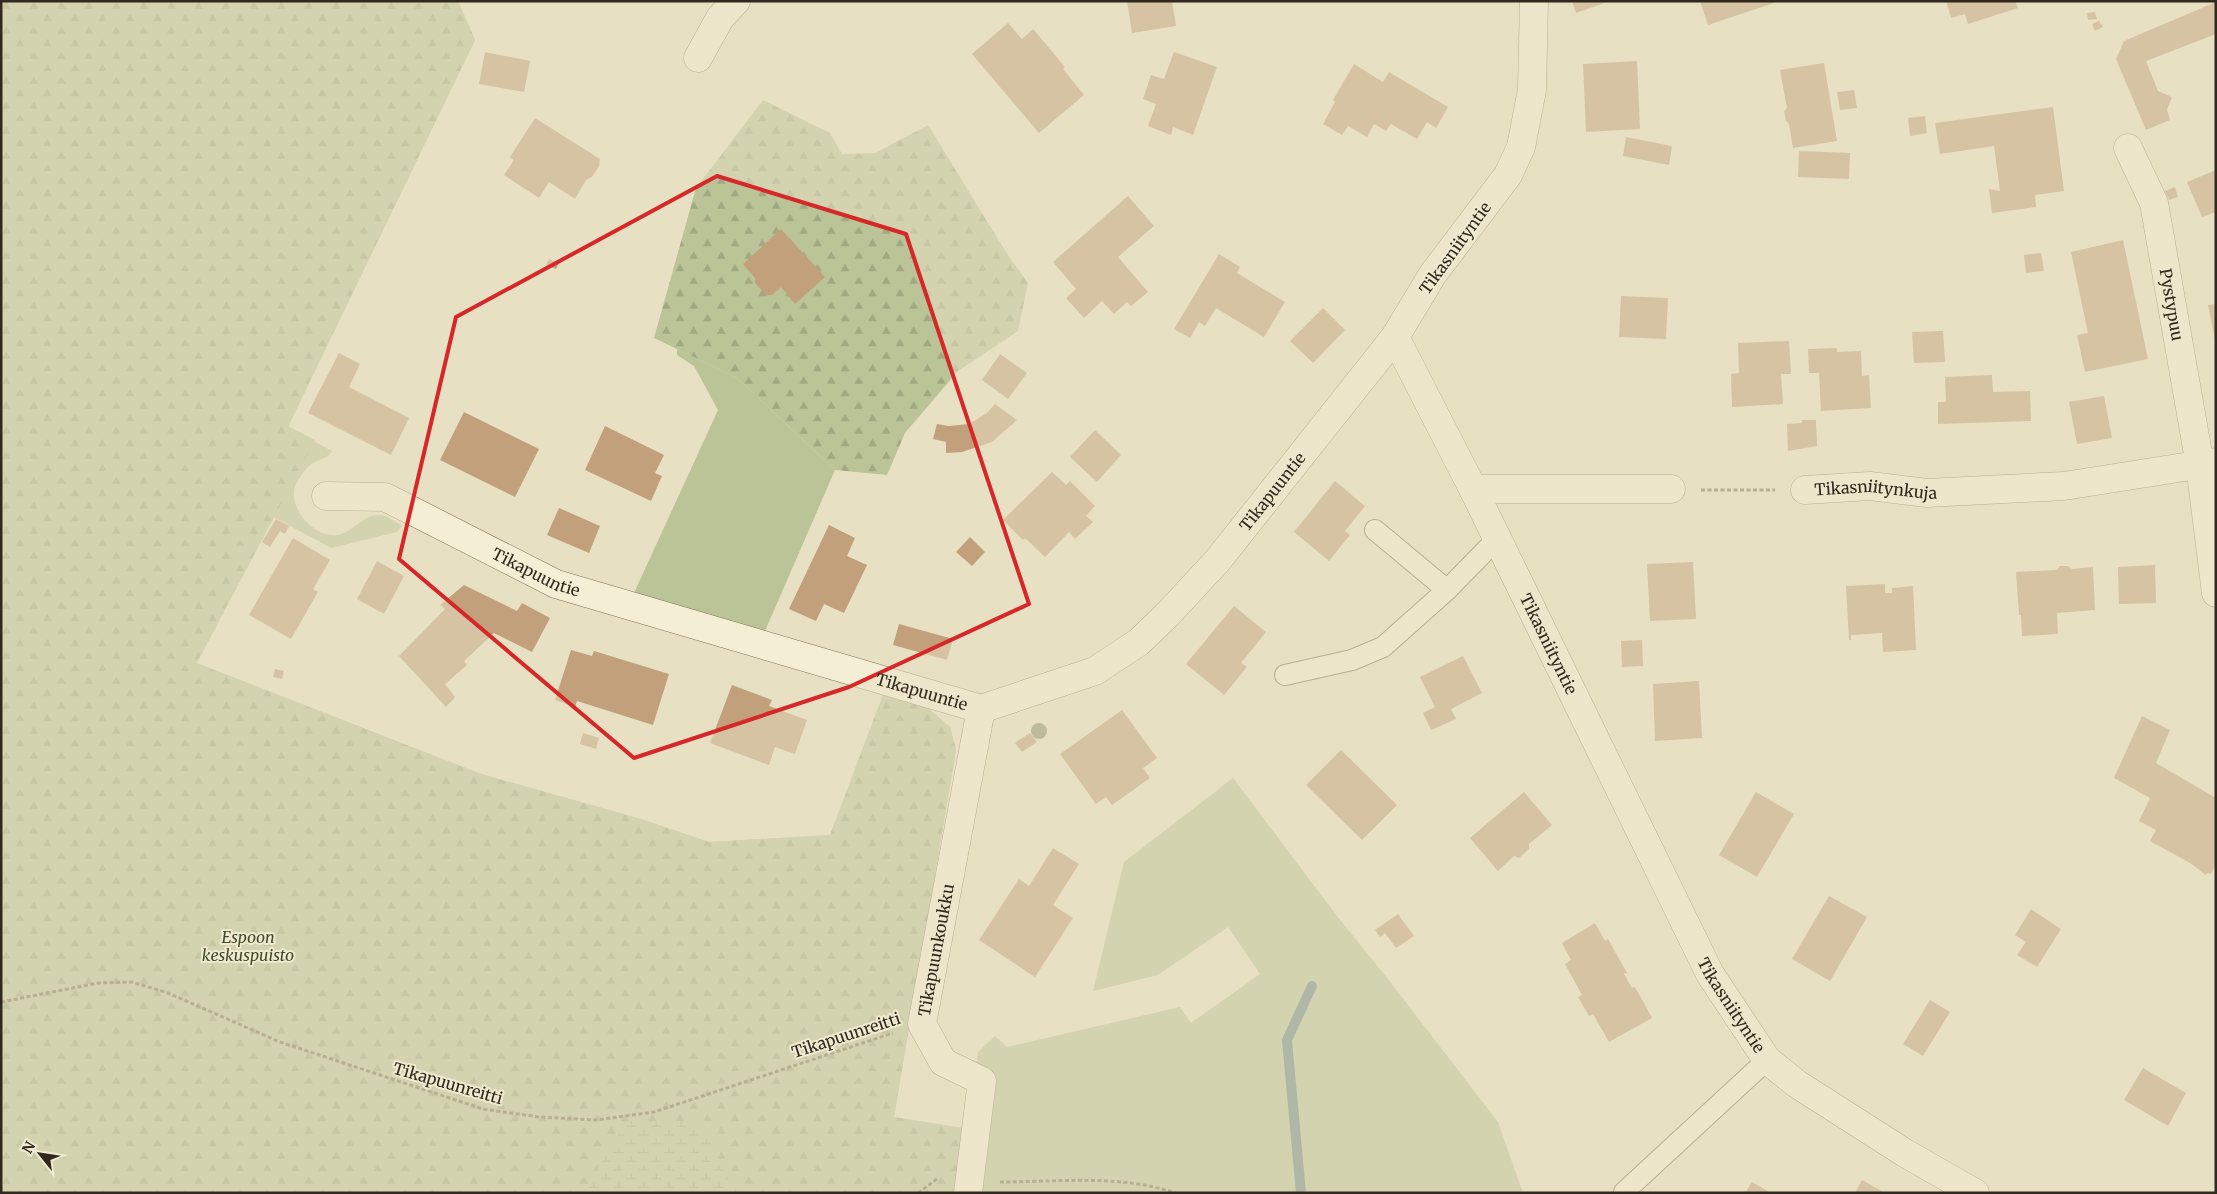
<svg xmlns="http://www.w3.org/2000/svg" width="2217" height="1194" viewBox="0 0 2217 1194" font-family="Merriweather,serif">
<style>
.green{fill:#bbc497}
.forest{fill:url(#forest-firs)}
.wetland{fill:url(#wetland-marsh)}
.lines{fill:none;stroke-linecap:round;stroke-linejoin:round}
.stream{stroke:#6c8884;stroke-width:10}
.building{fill:#c2a07c}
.lane-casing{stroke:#80725b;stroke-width:22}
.street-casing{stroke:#80725b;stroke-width:29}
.path{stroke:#80725b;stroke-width:3;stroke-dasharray:4 2.5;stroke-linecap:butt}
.lane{stroke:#f4eed4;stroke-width:20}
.street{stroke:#f4eed4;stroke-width:28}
.tree{fill:#8a8e6d}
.marked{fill:none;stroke:#d62828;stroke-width:4;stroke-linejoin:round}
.labels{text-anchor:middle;stroke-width:4;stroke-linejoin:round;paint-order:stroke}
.street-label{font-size:16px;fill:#31291e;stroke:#f0ead0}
.park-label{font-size:16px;font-style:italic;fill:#3e4b27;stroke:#f0ead0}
</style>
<defs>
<pattern id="forest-firs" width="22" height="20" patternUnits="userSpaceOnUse" patternTransform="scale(1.25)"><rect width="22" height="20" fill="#bbc497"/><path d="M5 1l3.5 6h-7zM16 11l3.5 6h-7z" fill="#a1a882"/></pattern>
<pattern id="wetland-marsh" width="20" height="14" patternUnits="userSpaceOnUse" patternTransform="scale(1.25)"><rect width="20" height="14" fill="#bbc497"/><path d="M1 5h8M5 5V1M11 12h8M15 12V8" fill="none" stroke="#a1a882"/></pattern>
</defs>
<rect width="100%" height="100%" fill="#e8e0c2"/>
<g class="green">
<path d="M1,1H458L475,40L288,427L332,451C328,458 324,458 317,461C307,465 299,477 295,487C288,509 315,538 337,535C353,533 362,515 378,515C386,514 395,522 402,526L397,532L331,548L274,517L197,663L481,774L641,819L709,842L830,835L883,695L929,709L950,727L956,750L894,1117L968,1129L978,1052L995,1036L1007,1047L1180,1007L1191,1023L1260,974L1228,927L1158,975L1093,991L1124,862L1233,778L1337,916L1388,979L1498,1122L1523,1193H1Z"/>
<path d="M677,349L737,378L835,470L765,631L634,593L718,410L694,366L677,355Z"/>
</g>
<g class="forest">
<path d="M1,1H458L475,40L288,426L315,440L196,663L481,774L641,819L709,842L830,835L883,695L929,709L950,727L956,750L894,1117L969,1129L977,1193H1Z"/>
<path d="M763,100L830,133L842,154L875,153L928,125L1006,252L1028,283L1018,331L958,371L905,433L887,475L835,470L737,378L654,338L696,188Z"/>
</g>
<path class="wetland" d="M626,1121L699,1122L736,1193H583Z"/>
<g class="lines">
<path class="stream" d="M1301,1193L1287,1040L1312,986"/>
</g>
<g class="building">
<path d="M1127,1H1172L1176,26L1132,33Z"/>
<path d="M1572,1H1607V2L1576,13Z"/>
<path d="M1700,1H1777V2L1708,25Z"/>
<path d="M1946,1H2015L2018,8L1968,24L1965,14L1951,18Z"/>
<path d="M2216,2V34L2146,61L2158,91L2172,97L2167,110L2170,120L2146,130L2116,59L2124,41Z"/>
<path d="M2095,12L2097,19L2088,20L2087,13Z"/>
<path d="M2099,21L2103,27L2095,31L2092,24Z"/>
<path d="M1008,23L1022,39L1033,29L1065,67L1063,69L1084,95L1039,133L972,54Z"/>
<path d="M485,52L530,61L524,92L479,84Z"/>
<path d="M1174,52L1217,67L1193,135L1173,127L1171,135L1148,126L1156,104L1143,99L1151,75L1164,79Z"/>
<path d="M1637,61L1640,129L1586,132L1583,64Z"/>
<path d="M1824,63L1837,141L1793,148L1789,124L1786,121L1784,111L1787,108L1780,70Z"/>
<path d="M1354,64L1383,82L1389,72L1448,107L1436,128L1427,122L1417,139L1391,124L1386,131L1374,124L1367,137L1348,126L1342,135L1323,124L1335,102L1333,100Z"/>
<path d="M1854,90L1857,108L1840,110L1837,92Z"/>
<path d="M2053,107L2064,191L2035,195L2036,207L1992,213L1989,189L2000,191L1994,146L1940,154L1935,123Z"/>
<path d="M1925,116L1927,133L1910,136L1908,118Z"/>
<path d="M535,118L600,159L599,166L592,177L586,180L575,199L549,182L539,198L504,175L514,160L510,157Z"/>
<path d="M1626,137L1672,146L1669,165L1623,156Z"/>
<path d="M1799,151L1850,153L1849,179L1798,177Z"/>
<path d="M2216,170V212L2202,217L2187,182Z"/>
<path d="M2175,187L2178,197L2169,200L2165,191Z"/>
<path d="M1128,196L1154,226L1118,257L1148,292L1131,306L1127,302L1114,314L1102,301L1084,318L1066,298L1076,289L1053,262Z"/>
<path d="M781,229L825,277L795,304L781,287L772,295H766L755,283V278L743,264Z"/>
<path d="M2123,240L2148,359L2085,372L2077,335L2088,333L2071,252Z"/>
<path d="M2041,253L2044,271L2026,273L2024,255Z"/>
<path d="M1219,254L1240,267L1237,273L1285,302L1264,337L1216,308L1205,326L1199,322L1190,338L1174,329Z"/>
<path d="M549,259L559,263L556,269L546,265Z"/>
<path d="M1621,296L1668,298L1666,339L1619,337Z"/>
<path d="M2216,304V340H2215L2208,305Z"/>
<path d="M1323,308L1345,330L1313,363L1290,341Z"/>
<path d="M1943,331L1945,362L1914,363L1912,332Z"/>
<path d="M1789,341L1791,374H1781L1783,404L1732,407L1731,374L1739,373L1738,343Z"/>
<path d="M1837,348V352L1861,351L1862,376L1869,375L1871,408L1821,411L1819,373H1809L1808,349Z"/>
<path d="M339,353L360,364L349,387L409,418L391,455L308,413Z"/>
<path d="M1000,354L1027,373L1008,399L982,380Z"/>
<path d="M1992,375L1993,392L2030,391L2031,421L1938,424V402H1946L1945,377Z"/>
<path d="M2104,396L2112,438L2077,444L2069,402Z"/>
<path d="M995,404L1017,420L992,442L962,452L946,453V442L933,439L937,424L949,426L969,424L987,413Z"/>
<path d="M464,412L539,449L515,497L440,460Z"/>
<path d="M1802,420H1816L1817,446L1788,451L1787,424L1802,423Z"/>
<path d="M605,426L664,455L655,473L662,476L651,501L585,470Z"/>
<path d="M1095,430L1121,455L1097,482L1070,457Z"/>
<path d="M1052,472L1066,485L1070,481L1095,506L1086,516L1093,522L1075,539L1069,532L1045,557L1025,538L1023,540L1003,520Z"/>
<path d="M1335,481L1365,506L1345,531L1350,535L1329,561L1294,532Z"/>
<path d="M559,508L600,526L589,553L547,535Z"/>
<path d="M276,519L289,526L285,534L280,531L270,547L262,542Z"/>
<path d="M829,525L855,538L847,556L867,565L844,613L824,604L816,621L789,609Z"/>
<path d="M970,537L985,552L972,566L956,552Z"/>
<path d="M293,538L330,560L313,589L318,592L291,639L249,615Z"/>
<path d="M377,561L404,576L384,614L357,599Z"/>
<path d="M1693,562L1696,619L1650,621L1647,564Z"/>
<path d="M2155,565L2156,603L2119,604L2118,567Z"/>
<path d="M2060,566H2068L2072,569L2093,567L2095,610L2057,613L2058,634L2022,636L2021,615H2019L2016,572L2057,570Z"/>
<path d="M1885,584V593H1892V588L1913,586L1916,650L1883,652L1882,633L1851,635V640H1849L1846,586Z"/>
<path d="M464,585L517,611L522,603L550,618L532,652L494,633L464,661L467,665L445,684L455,697L446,707L399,656L445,609L440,605Z"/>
<path d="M1234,606L1266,632L1241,663L1247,667L1224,695L1186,664Z"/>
<path d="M899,624L953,639L947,660L893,645Z"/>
<path d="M1642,640L1643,666L1622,667L1621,641Z"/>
<path d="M571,650L592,656L594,651L669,674L653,725L577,701L575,707L555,700Z"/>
<path d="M1463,656L1482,693L1451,709L1456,719L1431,730L1423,713L1435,707L1420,677Z"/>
<path d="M275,669L284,671L282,679L273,677Z"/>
<path d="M1699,681L1702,738L1655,741L1653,684Z"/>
<path d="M732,685L772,700L769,706L807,720L795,754L775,747L769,765L710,743Z"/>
<path d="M1122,710L1157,758L1143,768L1150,778L1112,805L1106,797L1096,804L1060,754Z"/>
<path d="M2142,716L2170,730L2156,763L2216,798V864L2211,874L2207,873L2206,875L2190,863L2150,841L2156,830L2139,821L2150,798L2114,778Z"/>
<path d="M583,733L599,738L596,749L580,744Z"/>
<path d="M1030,733L1037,742L1022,752L1015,743Z"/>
<path d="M1341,750L1397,805L1362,840L1306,785Z"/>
<path d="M1524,792L1552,825L1529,844V849L1519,858L1514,856L1498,871L1470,838Z"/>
<path d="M1756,792L1794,814L1757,877L1719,855Z"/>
<path d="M1053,848L1079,864L1053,905L1073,918L1035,977L979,940L1019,879L1029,886Z"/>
<path d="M1829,896L1867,917L1830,981L1792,959Z"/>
<path d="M2031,909L2061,929L2037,967L2017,955L2026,942L2015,935Z"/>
<path d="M1398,914L1414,936L1396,948L1385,933L1380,937L1375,930Z"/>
<path d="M1595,923L1605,941L1608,939L1627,973L1624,974L1632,988L1635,987L1652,1018L1609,1042L1593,1014L1589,1016L1578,997L1582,995L1565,964L1571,960L1562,943Z"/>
<path d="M1930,1000L1950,1012L1923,1056L1903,1044Z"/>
<path d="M2143,1068L2186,1093L2168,1126L2124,1100Z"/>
<path d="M1862,1180L1885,1193H1855Z"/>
<path d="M1752,1182L1771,1193H1745Z"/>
</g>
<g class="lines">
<g class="lane-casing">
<g id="lane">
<path d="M1375,530L1447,590"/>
<path d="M1285,675L1352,660L1383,647L1447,590L1497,539"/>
<path d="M1624,1192L1767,1060"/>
</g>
</g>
<g class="street-casing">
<g id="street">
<path id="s1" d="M1534,1L1532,90L1521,147L1508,175L1433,274L1395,337L1473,489L1710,974L1767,1060L1797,1084L1905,1153L1975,1193"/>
<path d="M698,58L720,18L736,1"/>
<path id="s2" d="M2128,148L2154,203L2200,465L2216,593"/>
<path d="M1473,489H1671"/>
<path id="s3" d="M1805,490L1870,486L1927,493L2064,486L2216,462"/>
<path id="s4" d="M326,496L385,497L556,584L981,709L1095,671L1139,642L1168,614L1218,560L1395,337"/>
<path id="s5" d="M968,1193L982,1081L943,1062L922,1024L981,709"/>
</g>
</g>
<g class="path">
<path d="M1701,490H1775"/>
<path d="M1,1002L98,983L132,982L168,993L280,1042L483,1109L539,1117L596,1120L654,1112L893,1033"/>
<path d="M1000,1182C1057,1182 1121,1174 1175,1193"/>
<path d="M918,1193L937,1179"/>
</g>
<use href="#lane" class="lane"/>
<use href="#street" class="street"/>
</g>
<circle class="tree" cx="1039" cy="731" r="8"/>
<path d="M0 0H2217V1194H0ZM717,176L906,234L1029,604L849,687L634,758L399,559L456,317Z" fill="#e8e0c2" fill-opacity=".55" fill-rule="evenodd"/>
<path class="marked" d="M717,176L906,234L1029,604L849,687L634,758L399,559L456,317Z"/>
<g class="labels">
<g class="street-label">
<text transform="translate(1455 248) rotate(-54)" y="6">Tikasniityntie</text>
<text dy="6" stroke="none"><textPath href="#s2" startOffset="164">Pystypuu</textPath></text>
<text dy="6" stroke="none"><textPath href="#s3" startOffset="71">Tikasniitynkuja</textPath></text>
<text dy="6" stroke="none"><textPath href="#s4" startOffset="1068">Tikapuuntie</textPath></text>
<text dy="6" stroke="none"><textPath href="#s4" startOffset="228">Tikapuuntie</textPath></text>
<text dy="6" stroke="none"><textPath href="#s1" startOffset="719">Tikasniityntie</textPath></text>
<text dy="6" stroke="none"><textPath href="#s4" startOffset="632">Tikapuuntie</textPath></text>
<text dy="6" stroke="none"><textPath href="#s5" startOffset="275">Tikapuunkoukku</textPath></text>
<text dy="6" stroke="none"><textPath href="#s1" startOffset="1124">Tikasniityntie</textPath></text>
<text transform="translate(846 1035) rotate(-18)" y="6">Tikapuunreitti</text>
<text transform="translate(448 1083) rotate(16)" y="6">Tikapuunreitti</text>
</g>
<g class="park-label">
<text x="248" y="943">Espoon<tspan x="248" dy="18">keskuspuisto</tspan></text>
</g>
</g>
<rect width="2217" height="1194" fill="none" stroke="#31291e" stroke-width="5"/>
<g transform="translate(40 1154) rotate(300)" stroke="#f0ead0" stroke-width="4" paint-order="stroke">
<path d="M0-4L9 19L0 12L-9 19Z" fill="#31291e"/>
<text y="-8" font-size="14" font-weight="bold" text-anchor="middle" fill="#31291e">N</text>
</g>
</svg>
